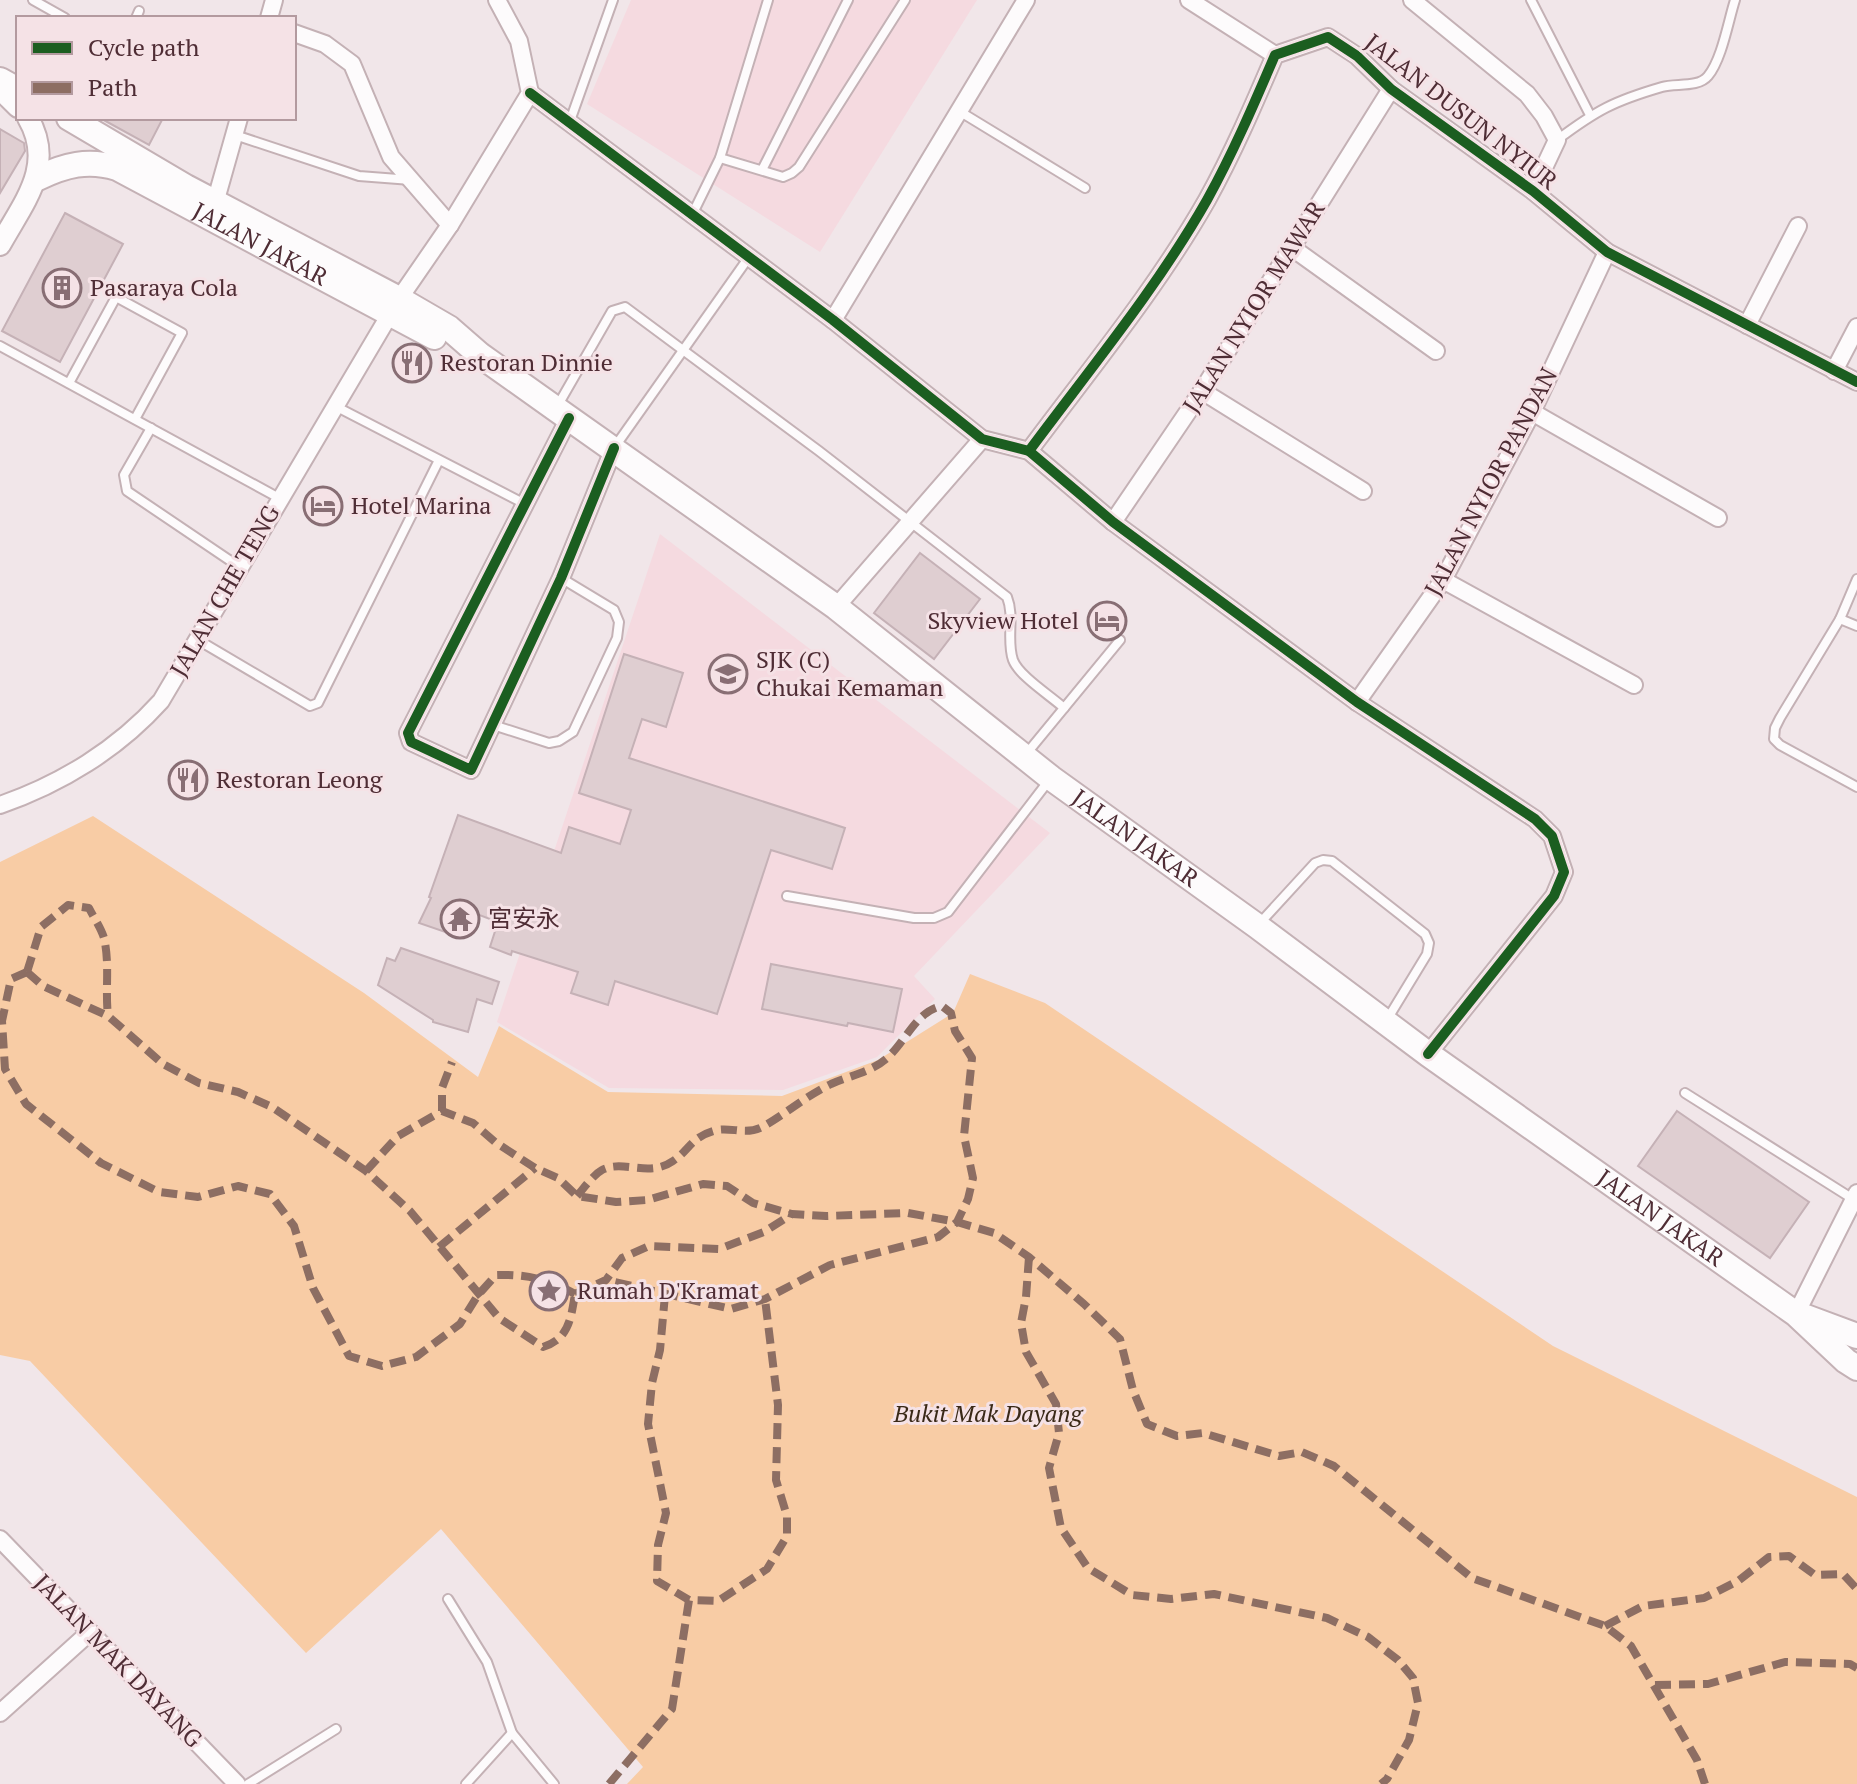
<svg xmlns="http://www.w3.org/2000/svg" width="1857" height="1784" viewBox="0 0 1857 1784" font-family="'PT Serif','Noto Sans SC',serif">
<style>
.built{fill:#f5dae0}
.green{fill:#f8cca5}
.building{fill:#dfced1;stroke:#c5b1b6;stroke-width:2}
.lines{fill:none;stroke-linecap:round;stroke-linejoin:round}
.service-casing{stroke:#c4b1b5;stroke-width:12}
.minor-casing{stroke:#c4b1b5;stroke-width:20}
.tertiary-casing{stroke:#c4b1b5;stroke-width:24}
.secondary-casing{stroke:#c4b1b5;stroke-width:28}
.service{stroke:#fdfbfc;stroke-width:8}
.minor{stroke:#fdfbfc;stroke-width:16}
.tertiary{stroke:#fdfbfc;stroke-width:20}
.secondary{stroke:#fdfbfc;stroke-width:24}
.quiet{stroke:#8d6e63;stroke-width:8;stroke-dasharray:16 8;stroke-linecap:butt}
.cycleway-casing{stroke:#f5e2e6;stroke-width:15}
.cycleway{stroke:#1b5e20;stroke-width:10}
.labels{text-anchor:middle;stroke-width:6;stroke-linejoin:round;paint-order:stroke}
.street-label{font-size:24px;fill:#4f2d35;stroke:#f5e2e6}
.poi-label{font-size:24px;fill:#4f2d35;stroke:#f5e2e6;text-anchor:start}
.park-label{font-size:24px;font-style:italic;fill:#3a2917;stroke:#f5e2e6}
</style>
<rect width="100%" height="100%" fill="#f1e6e9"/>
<g class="built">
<path d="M631,0H977L820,252L587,104Z"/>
<path d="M660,534L1050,833L914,976L935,999L877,1057L783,1090L609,1088L497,1022Z"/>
</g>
<path class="green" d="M93,816L364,993L478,1077L499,1026L608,1092L782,1096L878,1060L953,1013L970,974L1045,1003L1553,1346L1857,1497V1784H627L643,1767L441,1529L306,1653L30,1361L0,1355V862Z"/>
<g class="building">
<path d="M100,118H163L149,145Z"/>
<path d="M0,129L24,143L25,151L0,193Z"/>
<path d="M65,213L123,244L60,362L2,331Z"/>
<path d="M920,553L980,599L934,659L874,613Z"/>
<path d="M624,654L683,673L666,727L642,719L629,758L845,828L832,869L771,850L717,1014L615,981L608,1005L571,993L578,972L512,951L511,955L490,947L498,922L469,911L457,936L419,923L431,898L429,897L458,815L561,853L569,827L620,844L631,810L579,793Z"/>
<path d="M401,948L499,982L492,1004L477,999L468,1032L433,1022V1020L378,985L387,958L395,961Z"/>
<path d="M771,964L902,989L893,1032L848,1023L847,1026L762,1009Z"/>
<path d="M1677,1111L1809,1202L1770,1258L1638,1166Z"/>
</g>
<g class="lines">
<g class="service-casing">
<g id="service">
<path d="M33,0L65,18"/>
<path d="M1531,0L1590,115"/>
<path d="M136,18L139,11"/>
<path d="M959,111L1085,188"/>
<path d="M570,121L613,0"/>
<path d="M235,135L359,176L411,180"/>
<path d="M1557,140C1597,110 1614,101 1662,87C1676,83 1698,88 1708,76C1722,59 1728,22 1735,0"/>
<path d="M720,158L783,177L792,173L799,167L905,0"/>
<path d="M762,170L848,0"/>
<path d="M693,213L720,158L768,0"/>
<path d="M0,346L279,498"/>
<path d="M69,383L116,297L182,333L135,419"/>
<path d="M558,405L612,311L625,307L819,451L1007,597C1015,617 1006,640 1013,660C1019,676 1051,696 1064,708"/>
<path d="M335,406L525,504"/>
<path d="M151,428L124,475L127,491L241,568"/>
<path d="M614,448L749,257"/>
<path d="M1857,579L1840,619L1780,718L1775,728L1774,739L1780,745L1857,787"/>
<path d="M1840,619L1857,626"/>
<path d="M198,640L310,706L318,703L439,460"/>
<path d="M493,725L549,743L559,741L573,732L617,638L619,622L614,610L561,578"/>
<path d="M1027,753L1120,640"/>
<path d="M787,896L914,918H934L948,912L1050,779"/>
<path d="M1259,924L1315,863L1323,860L1332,861L1425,934L1429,943L1427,954L1388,1018"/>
<path d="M1685,1093L1853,1199"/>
<path d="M448,1599L487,1662L512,1733L554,1784"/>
<path d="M248,1784L336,1729"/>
<path d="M466,1784L512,1733"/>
</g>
</g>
<g class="minor-casing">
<g id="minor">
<path d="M1189,0L1275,55"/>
<path d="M1412,0L1527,94L1544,116L1557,140L1533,191"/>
<path d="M269,18L274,0"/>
<path d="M294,33L325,44L352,64L391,157L450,225"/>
<path d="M530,93L833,320L982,439L1029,451L1113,522L1357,702L1535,819L1552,836L1564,872L1554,896L1428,1054"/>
<path d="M215,203L239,118"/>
<path d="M1291,247L1436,351"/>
<path d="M399,299L450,225L530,93L519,41L497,0"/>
<path d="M833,320L1026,0"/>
<path d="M1747,325L1798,226"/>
<path d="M1834,371L1857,327"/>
<path d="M1202,391L1363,491"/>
<path d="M1532,412L1718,518"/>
<path d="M569,418L408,733L411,742L471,770L561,578L614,448"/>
<path d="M1029,451C1090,369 1157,288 1207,200C1233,153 1254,104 1275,55L1328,37L1357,56L1391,89L1533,191L1607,252L1857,382"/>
<path d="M1113,522L1202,391L1391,89"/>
<path d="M1443,580L1634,685"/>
<path d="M836,607L982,439"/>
<path d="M1357,702L1443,580L1532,412L1607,252"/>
<path d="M0,805C61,784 118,749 161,701L390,314"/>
<path d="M1796,1314L1857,1193"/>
<path d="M0,1539L237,1784"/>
<path d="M0,1713L90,1632"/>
</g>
</g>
<g class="tertiary-casing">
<g id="tertiary">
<path d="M0,89L18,107"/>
<path d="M0,245C23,203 56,166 28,118"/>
</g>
</g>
<g class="secondary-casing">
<g id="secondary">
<path d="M0,80L18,90"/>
<path id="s1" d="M69,118L186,187L399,299L449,328L480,355L556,409L836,607L1051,778L1257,926L1428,1054L1796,1314L1846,1361L1857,1368"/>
<path id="s2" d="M38,178C65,165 88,159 117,168L434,337"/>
<path d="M1806,1317L1857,1336"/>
</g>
</g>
<use href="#service" class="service"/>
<use href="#minor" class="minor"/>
<use href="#tertiary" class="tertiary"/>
<use href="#secondary" class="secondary"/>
<g class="quiet">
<path d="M27,972L11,979L2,1021L5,1069L26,1104L101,1163L159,1192L198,1197L238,1186L270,1194L294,1226L313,1288L349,1356L382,1366L416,1357L460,1324L478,1295L496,1275C526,1274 548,1279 575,1294"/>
<path d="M27,972L43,986L108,1016L163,1064L199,1083L238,1092L272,1107L366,1171L410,1211L499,1318L543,1347C569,1339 571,1318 575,1294"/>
<path d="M27,972L41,927L68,905L89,908C94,918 101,928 104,938C110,964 105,990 108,1016"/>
<path d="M442,1111V1088L452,1062"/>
<path d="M366,1171L398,1136L442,1111L473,1123L495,1142L535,1168L558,1178L577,1196L616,1202L647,1200L703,1184L727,1186L753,1203L792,1214L826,1216L908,1213L957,1222L994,1233L1029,1257L1084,1304L1120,1339L1133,1390L1147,1424L1177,1436L1203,1433L1279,1456L1302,1452L1334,1466L1472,1578L1605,1626L1631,1646L1697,1760L1705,1784"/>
<path d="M577,1196C584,1188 593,1175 602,1170C623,1159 649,1178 673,1161C691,1149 690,1137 717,1130C733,1127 747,1136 764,1126C787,1113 806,1096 831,1084C849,1076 871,1072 886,1059C905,1043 917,1010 942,1006L951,1013L955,1031L972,1058L964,1136L973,1178L968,1199L957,1222L938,1237L830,1265L765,1299L731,1309L606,1280"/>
<path d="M439,1247L535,1168"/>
<path d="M1029,1257L1026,1297L1021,1323L1026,1352L1056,1404L1059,1433L1049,1468L1061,1528L1088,1568L1132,1595L1171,1599L1214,1594L1327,1618L1368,1637L1398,1660L1413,1678L1418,1703L1409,1740L1387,1779L1381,1784"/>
<path d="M575,1294L606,1280L622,1258L649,1246L719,1249L764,1232L792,1214"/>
<path d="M665,1295L660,1350L652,1383L648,1424L666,1513L658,1545L657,1581L689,1600L718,1601L767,1569L787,1536V1516L776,1480L778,1405L765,1299"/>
<path d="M1605,1626L1643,1606L1704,1598L1738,1581L1769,1557L1789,1556L1815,1575L1843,1574L1857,1589"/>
<path d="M1655,1685L1708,1684L1785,1662L1850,1664L1857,1668"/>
<path d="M609,1784L672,1709L689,1600"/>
</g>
<g class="cycleway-casing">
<g id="cycleway">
<path d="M530,93L833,320L982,439L1029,451L1113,522L1357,702L1535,819L1552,836L1564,872L1554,896L1428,1054"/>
<path d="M569,418L408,733L411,742L471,770L561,578L614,448"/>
<path d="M1029,451C1090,369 1157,288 1207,200C1233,153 1254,104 1275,55L1328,37L1357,56L1391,89L1533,191L1607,252L1857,382"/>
</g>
</g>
<use href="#cycleway" class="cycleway"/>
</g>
<defs>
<g id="building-ring" transform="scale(2)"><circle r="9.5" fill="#f5e2e6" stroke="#886e74" stroke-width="1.5"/><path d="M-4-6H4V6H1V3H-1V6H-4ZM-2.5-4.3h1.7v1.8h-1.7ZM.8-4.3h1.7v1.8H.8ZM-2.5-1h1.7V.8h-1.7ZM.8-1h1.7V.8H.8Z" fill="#886e74"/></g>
<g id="restaurant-ring" transform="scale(2)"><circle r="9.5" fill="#f5e2e6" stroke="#886e74" stroke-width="1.5"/><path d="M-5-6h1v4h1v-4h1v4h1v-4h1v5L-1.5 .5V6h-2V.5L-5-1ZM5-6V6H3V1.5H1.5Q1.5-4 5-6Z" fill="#886e74"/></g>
<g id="hotel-ring" transform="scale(2)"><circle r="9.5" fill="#f5e2e6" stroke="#886e74" stroke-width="1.5"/><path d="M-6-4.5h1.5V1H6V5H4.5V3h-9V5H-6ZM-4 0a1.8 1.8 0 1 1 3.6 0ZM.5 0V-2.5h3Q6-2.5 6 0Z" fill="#886e74"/></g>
<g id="school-ring" transform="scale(2)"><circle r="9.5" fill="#f5e2e6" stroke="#886e74" stroke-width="1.5"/><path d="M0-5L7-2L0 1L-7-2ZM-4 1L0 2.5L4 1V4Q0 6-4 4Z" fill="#886e74"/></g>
<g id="temple-ring" transform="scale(2)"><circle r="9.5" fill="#f5e2e6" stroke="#886e74" stroke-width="1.5"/><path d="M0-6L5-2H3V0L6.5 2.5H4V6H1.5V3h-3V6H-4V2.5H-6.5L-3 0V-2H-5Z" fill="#886e74"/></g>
<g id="sight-ring" transform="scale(2)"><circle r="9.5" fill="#f5e2e6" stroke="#886e74" stroke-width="1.5"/><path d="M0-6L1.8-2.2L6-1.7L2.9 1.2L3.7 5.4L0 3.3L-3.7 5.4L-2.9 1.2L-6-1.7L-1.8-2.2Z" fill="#886e74"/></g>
</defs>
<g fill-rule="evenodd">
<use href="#building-ring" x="62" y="288"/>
<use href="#restaurant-ring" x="412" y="363"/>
<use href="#hotel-ring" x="323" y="506"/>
<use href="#hotel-ring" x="1107" y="621"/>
<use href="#school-ring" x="728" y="674"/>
<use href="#restaurant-ring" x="188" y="780"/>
<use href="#temple-ring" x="460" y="919"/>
<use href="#sight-ring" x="549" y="1291"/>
</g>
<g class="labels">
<g class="street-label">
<text transform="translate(1461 112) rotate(38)" y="8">JALAN DUSUN NYIUR</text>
<text dy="8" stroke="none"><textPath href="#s2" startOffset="244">JALAN JAKAR</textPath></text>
<text transform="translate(1254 307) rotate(-58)" y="8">JALAN NYIOR MAWAR</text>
<text transform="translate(1491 482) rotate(-62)" y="8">JALAN NYIOR PANDAN</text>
<text transform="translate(225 591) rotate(-60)" y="8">JALAN CHE TENG</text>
<text dy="8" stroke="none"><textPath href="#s1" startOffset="1290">JALAN JAKAR</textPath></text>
<text dy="8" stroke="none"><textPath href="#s1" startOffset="1938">JALAN JAKAR</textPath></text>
<text transform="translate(118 1661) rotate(46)" y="8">JALAN MAK DAYANG</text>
</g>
<g class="poi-label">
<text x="90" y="296">Pasaraya Cola</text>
<text x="440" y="371">Restoran Dinnie</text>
<text x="351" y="514">Hotel Marina</text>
<text x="1079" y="629" text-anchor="end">Skyview Hotel</text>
<text x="756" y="668">SJK (C)<tspan x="756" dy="28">Chukai Kemaman</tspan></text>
<text x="216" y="788">Restoran Leong</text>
<text x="488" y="927">宮安永</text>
<text x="577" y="1299">Rumah D'Kramat</text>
</g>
<g class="park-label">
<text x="988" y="1422">Bukit Mak Dayang</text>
</g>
</g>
<rect x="16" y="16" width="280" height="104" fill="#f5e2e6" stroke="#b39a9f" stroke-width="2"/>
<rect x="32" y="42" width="40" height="12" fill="#1b5e20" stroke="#b39a9f" stroke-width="2"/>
<text x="88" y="56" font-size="24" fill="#4f2d35">Cycle path</text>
<rect x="32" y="82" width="40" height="12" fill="#8d6e63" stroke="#b39a9f" stroke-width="2"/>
<text x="88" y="96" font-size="24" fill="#4f2d35">Path</text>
</svg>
